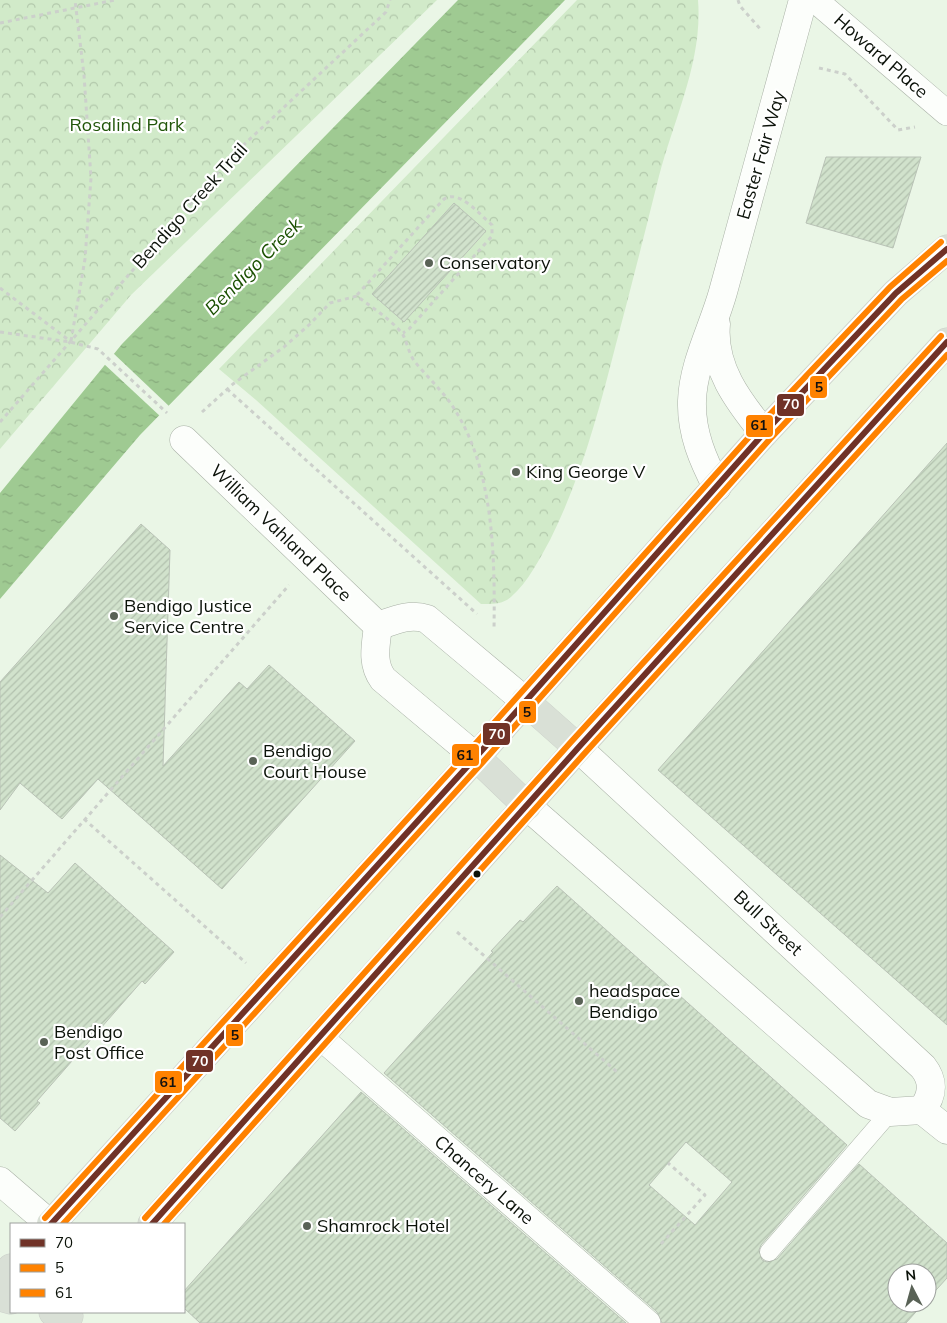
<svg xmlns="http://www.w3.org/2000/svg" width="947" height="1323" viewBox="0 0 947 1323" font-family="Mulish,sans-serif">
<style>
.park{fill:url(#park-crowns)}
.water{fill:url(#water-ripples)}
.pier{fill:#eaf6e6}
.building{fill:url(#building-hatch);stroke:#b9c2b6;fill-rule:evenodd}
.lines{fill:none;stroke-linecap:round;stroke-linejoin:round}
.service-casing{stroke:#a9b1a6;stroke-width:19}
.pedestrian-casing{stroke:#a9b1a6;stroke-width:26}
.minor-casing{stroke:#a9b1a6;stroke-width:29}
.trunk-casing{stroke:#ccd1ca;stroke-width:29}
.path{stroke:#ccd0cb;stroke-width:3;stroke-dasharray:4 4;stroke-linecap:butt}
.service{stroke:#fcfefb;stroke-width:18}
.pedestrian{stroke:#fcfefb;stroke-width:25}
.minor{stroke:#fcfefb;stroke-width:28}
.trunk{stroke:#d9e0d6;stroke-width:28}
.bus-1-casing{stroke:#fff;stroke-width:10}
.bus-2-casing{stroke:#fff;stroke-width:10}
.bus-3-casing{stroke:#fff;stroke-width:10}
.bus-1{stroke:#703227;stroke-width:6}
.bus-2{stroke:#ff8200;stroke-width:6}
.bus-3{stroke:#ff8200;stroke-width:6}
.poi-dot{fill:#596256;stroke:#fff;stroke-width:2}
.bus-dot{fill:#0b1209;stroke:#fff;stroke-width:2}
.labels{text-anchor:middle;stroke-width:4.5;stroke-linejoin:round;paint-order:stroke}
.street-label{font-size:18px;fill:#0b1209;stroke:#fff}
.park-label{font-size:18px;fill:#21560a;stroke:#fff}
.poi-label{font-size:18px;fill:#0b1209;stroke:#fff;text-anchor:start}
.water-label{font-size:19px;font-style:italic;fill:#1a5000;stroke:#fff}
.line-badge{stroke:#fff;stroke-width:2}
.badge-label{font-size:14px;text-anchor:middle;font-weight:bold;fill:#fff}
.pale-badge-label{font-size:14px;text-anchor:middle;font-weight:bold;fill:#111}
</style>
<defs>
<pattern id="park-crowns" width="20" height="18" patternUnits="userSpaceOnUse" patternTransform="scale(1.25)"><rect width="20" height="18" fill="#d1eac9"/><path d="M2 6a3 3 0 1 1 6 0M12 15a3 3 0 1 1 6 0" fill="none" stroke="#b2c8ab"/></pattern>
<pattern id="water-ripples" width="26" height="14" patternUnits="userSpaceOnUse" patternTransform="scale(1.25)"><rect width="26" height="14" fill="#9fca92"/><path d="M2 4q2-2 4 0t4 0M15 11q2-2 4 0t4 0" fill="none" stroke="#88ac7d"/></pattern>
<pattern id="building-hatch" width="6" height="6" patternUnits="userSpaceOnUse" patternTransform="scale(1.25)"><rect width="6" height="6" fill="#d1e2cc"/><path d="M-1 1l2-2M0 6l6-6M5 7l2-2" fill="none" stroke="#b2c1ae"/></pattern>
</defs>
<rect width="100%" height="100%" fill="#eaf6e6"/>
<g class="park">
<path d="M0,0H437L131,295L0,449Z"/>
<path d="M577,0H698C703,60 674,119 659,176C645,232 631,288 616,344C599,411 581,478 550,540C540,558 528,582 512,596C503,605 492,604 481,604L256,400L219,369Z"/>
</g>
<path class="water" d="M458,0H565L140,435L0,599V493L122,344Z"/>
<path class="pier" d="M112,352L170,407L161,417L103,363Z"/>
<g class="building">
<path d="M826,157H921L893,248L806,223Z"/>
<path d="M454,203L486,231L404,322L372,294Z"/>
<path d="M947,443V1025L658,770Z"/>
<path d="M141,524L170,550L163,766L239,682L247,689L269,665L355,741L222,889L98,779L62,819L20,783L0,810V682Z"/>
<path d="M0,855L48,893L75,863L174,952L145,984L142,981L37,1101L40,1103L15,1131L0,1118Z"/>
<path d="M557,886L847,1145L761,1245L759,1250L762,1260L767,1262L777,1259L859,1164L947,1243V1278L927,1300V1273H897V1303H924L906,1323H662L657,1312L384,1073L493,952L491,951L520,920L523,922ZM686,1142L732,1182L695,1225L649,1185Z"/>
<path d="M361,1092L626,1323H200L184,1308V1291Z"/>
</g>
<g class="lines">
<g class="service-casing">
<path id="service" d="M769,1252L890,1112"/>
</g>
<g class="pedestrian-casing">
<g id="pedestrian">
<path d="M815,0L947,113"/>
<path d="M320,1037L648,1323"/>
</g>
</g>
<g class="minor-casing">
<g id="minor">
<path d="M716,324C712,367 738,401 764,433"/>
<path d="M184,440L378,626"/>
<path d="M717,487C703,460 691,433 692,401C693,364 713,328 723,292C750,195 777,98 803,0"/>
<path d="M378,626C395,620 410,613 427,619L525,701"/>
<path d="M378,626C376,644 371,663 383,679L476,757"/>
<path d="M527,806L868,1104L890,1112L922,1110C933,1095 934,1081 923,1067L578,748"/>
<path d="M922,1110L947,1130"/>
<path d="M0,1181L50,1224"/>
</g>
</g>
<g class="trunk-casing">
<g id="trunk">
<path d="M525,701L578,748"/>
<path d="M476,757L527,806"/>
<path d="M51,1224L476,757L764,433L896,293L947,249"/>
<path d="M152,1224L578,748L947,342"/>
<path d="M0,1281L11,1268"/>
<path d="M0,1297L11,1300"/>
<path d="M53,1312L69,1316"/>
</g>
</g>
<g class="path">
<path d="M738,0L740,6L762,31"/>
<path d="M0,23L115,0"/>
<path d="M819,68L845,74L898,130L915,127"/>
<path d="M0,288L70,341"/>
<path d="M357,295L443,200C458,187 481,216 492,225V236L409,329L403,333"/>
<path d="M0,332L70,342L98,349L167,413"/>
<path d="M71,341L85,259L91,178L84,75L75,0"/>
<path d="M227,389L477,614"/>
<path d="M202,412L233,384L284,347L310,324L330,303L357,296C371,307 389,318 401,332C406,337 408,353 415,362C430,380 447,395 458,415C494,476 495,560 494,630"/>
<path d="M0,422L236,152L386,12L390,0"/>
<path d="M84,819L246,963"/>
<path d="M0,917L289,585"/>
<path d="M457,932L617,1072"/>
<path d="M661,1244L705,1195L668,1163"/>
</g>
<use href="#service" class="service"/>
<use href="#pedestrian" class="pedestrian"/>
<use href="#minor" class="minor"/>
<use href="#trunk" class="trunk"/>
<g class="bus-1-casing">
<g id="bus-1">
<path d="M51,1224L476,757L764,433L896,293L947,249"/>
<path d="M152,1224L578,748L947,342"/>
</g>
</g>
<g class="bus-2-casing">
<g id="bus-2">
<path d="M63,1224L482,763L770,439L902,299L947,261"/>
<path d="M164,1224L584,754L947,355"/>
</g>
</g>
<g class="bus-3-casing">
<g id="bus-3">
<path d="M45,1218L469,751L758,427L890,287L941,242"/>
<path d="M145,1218L571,742L941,336"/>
</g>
</g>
<use href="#bus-1" class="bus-1"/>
<use href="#bus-2" class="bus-2"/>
<use href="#bus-3" class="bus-3"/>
</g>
<g class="poi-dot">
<circle cx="429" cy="263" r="5"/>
<circle cx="516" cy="472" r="5"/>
<circle cx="114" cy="616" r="5"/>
<circle cx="253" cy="761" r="5"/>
<circle cx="579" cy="1001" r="5"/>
<circle cx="44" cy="1042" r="5"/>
<circle cx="307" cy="1226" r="5"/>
</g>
<circle class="bus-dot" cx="477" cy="874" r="4.5"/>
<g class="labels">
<g class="street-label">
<text transform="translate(881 56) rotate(41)" y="6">Howard Place</text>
<text transform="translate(761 155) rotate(-74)" y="6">Easter Fair Way</text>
<text transform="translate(190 206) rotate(-48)" y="6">Bendigo Creek Trail</text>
<text transform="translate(281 533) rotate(44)" y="6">William Vahland Place</text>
<text transform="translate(768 923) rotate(43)" y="6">Bull Street</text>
<text transform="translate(484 1180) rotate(41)" y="6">Chancery Lane</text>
</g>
<g class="park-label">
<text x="127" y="131">Rosalind Park</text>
</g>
<g class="poi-label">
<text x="439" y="269">Conservatory</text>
<text x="526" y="478">King George V</text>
<text x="124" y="612">Bendigo Justice<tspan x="124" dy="21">Service Centre</tspan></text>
<text x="263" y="757">Bendigo<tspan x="263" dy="21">Court House</tspan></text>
<text x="589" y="997">headspace<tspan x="589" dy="21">Bendigo</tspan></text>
<text x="54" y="1038">Bendigo<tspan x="54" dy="21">Post Office</tspan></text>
<text x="317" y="1232">Shamrock Hotel</text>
</g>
<g class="water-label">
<text transform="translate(253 266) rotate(-45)" y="7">Bendigo Creek</text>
</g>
</g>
<g class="line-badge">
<rect x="809" y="375" width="19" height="24" rx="5" fill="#ff8200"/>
<rect x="776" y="393" width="29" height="24" rx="5" fill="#703227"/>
<rect x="745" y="414" width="29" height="24" rx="5" fill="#ff8200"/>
<rect x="518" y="700" width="19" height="24" rx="5" fill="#ff8200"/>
<rect x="482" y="722" width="29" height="24" rx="5" fill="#703227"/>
<rect x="451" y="743" width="29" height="24" rx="5" fill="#ff8200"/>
<rect x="225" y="1023" width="19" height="24" rx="5" fill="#ff8200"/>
<rect x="185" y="1049" width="29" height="24" rx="5" fill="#703227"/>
<rect x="154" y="1070" width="29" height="24" rx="5" fill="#ff8200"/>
</g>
<g class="badge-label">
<text x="791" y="409">70</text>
<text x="497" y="739">70</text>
<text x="200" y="1066">70</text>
</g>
<g class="pale-badge-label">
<text x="819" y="392">5</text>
<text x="759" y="430">61</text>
<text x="527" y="717">5</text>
<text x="465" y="760">61</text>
<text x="235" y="1040">5</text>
<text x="168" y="1087">61</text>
</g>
<rect x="10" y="1223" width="175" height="90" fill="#ffffff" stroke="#9da09d"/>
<rect x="20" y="1239" width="25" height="8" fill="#703227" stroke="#9da09d"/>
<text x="55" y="1248" font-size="15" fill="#0b1209">70</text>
<rect x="20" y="1264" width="25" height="8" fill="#ff8200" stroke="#9da09d"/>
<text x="55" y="1273" font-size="15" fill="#0b1209">5</text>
<rect x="20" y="1289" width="25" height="8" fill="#ff8200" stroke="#9da09d"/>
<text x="55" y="1298" font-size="15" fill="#0b1209">61</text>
<g transform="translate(912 1288) rotate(354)"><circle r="24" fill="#ffffff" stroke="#9da09d"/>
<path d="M0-4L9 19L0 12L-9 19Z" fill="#596256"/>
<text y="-8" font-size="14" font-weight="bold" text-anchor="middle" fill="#0b1209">N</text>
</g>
</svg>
